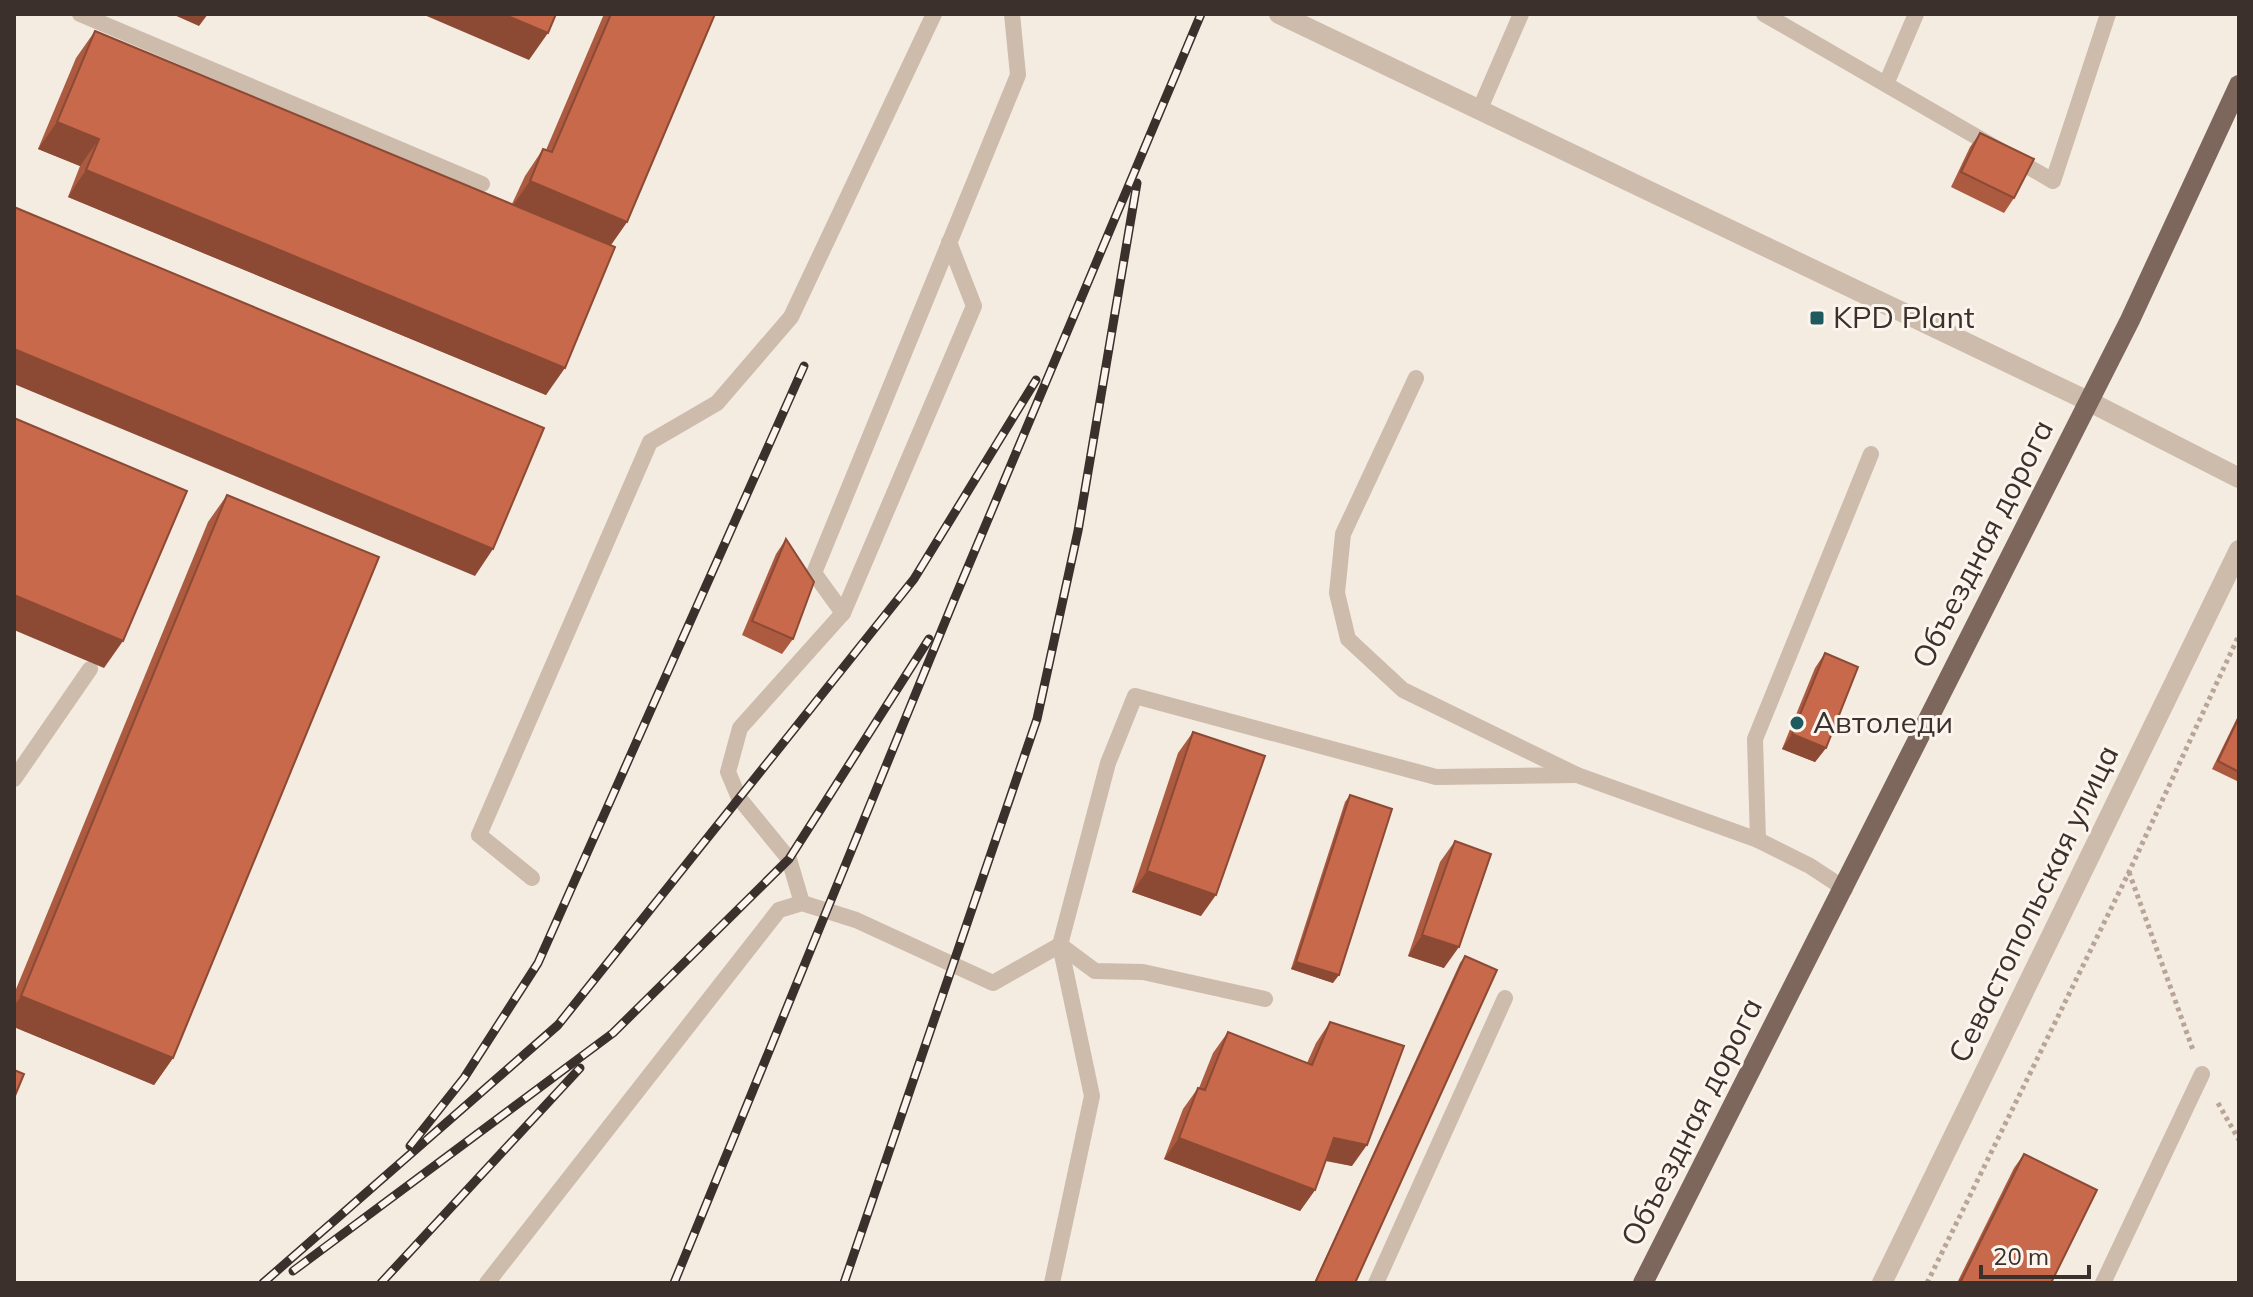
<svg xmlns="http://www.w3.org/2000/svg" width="2253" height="1297" viewBox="0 0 2253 1297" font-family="Mulish,sans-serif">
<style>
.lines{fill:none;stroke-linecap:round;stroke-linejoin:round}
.path{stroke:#b9a596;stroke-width:5;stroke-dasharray:4 4;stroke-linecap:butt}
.service{stroke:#cdbbac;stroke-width:16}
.minor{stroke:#cdbbac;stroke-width:20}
.tertiary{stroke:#cdbbac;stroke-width:20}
.primary{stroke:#7d675c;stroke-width:20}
.rail-casing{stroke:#3b302b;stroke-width:9}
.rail{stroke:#fbf5ee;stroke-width:6;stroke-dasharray:18;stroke-linecap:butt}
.wall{fill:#ac5a40}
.shaded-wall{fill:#8c4a34}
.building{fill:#c8694b;stroke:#8c4a34;stroke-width:2}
.poi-dot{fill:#1f5a5e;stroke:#fbf5ee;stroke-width:3}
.labels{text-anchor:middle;stroke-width:6;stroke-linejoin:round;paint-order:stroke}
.poi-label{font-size:30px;fill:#3b302b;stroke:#fbf5ee;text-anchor:start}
.street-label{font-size:30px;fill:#3b302b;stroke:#fbf5ee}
</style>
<rect width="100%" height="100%" fill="#f4ebe1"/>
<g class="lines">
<g class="path">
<path d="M2129,872L2193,1050"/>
<path d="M2218,1103L2239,1140"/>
<path d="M1927,1283L2129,872L2239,635"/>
</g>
<g class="service">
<path d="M80,14L482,184"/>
<path d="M1764,14L2053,181L2108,14"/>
<path d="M1886,84L1916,14"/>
<path d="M1479,111L1521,14"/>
<path d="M949,242L974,306L843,613L814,573L1018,75L1012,14"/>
<path d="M1416,378L1343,534L1337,593L1348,639L1403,690L1577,775L1758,840L1810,866L1845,889"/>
<path d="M14,779L90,669"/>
<path d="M1758,840L1755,739L1871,454"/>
<path d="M532,878L479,835L650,442L717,403L791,317L934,14"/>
<path d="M802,903L789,859L739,798L728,772L740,728L843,613"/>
<path d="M487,1283L779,910L802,903L856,920L993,983L1060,945L1095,971L1143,972L1265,999"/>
<path d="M1052,1283L1092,1096L1060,945L1108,763L1135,696L1436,777L1577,775"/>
<path d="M1376,1283L1505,998"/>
<path d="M2103,1283L2202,1074"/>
</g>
<g class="minor">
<path d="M2088,401L2239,478"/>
<path d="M1882,1283L2239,550"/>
</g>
<path class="tertiary" d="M1279,14L2088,401"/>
<path class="primary" d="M1643,1283L2130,320L2239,85"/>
<g class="rail-casing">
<g id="rail">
<path d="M410,1146L464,1078L538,963L804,366"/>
<path d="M293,1271L613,1033L789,859L929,639"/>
<path d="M263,1283L558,1025L914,579L1036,380"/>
<path d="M381,1283L580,1068"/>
<path d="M674,1283L954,600L1201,14"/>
<path d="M844,1283L1037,719L1078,531L1137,183"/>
</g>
</g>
<use href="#rail" class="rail"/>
</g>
<g class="wall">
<path d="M604,14H715L627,222L611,245L546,395L68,197L80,166L38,149L76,58L95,31L512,204L525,176L543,149L546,150Z"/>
<path d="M1980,133L2014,198L2004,213L1951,187L1970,147Z"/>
<path d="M227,495L173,1058L154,1085L14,1027V994L208,522Z"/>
<path d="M786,539L793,639L782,654L742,635L776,554Z"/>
<path d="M1825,653L1826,748L1815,762L1782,749L1815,668Z"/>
<path d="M2239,714V782L2212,769Z"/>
<path d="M1193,732L1201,916L1132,892L1178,753Z"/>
<path d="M1350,795L1333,983L1291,969L1345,802Z"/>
<path d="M1455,841L1444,968L1408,956L1440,862Z"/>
<path d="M1465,956L1355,1283H1314L1460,963Z"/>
<path d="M1330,1022L1352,1166L1325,1161L1315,1190L1300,1211L1164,1159L1183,1109L1198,1088H1199L1213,1053L1228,1032L1307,1063L1316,1043Z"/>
<path d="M2024,1154L2051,1283H1957L2014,1168Z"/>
</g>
<g class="shaded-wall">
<path d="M172,14H208L199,26Z"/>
<path d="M422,14H503L548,33L529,60Z"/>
<path d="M57,122L99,139L80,166L38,149Z"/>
<path d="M86,170L565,368L546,395L68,197Z"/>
<path d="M530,181L627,222L608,249L511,208Z"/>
<path d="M14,349L493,549L475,576L14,384Z"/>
<path d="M14,595L123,641L104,668L14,630Z"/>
<path d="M1792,734L1826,748L1815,762L1782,749Z"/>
<path d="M1147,871L1216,895L1201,916L1132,892Z"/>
<path d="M1422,935L1459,947L1444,968L1408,956Z"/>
<path d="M1296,962L1339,975L1333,983L1291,969Z"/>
<path d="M21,996L173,1058L154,1085L14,1027V1006Z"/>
<path d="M1179,1138L1315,1190L1300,1211L1164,1159Z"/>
<path d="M1334,1138L1367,1145L1352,1166L1319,1159Z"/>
</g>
<g class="building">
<path d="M503,14H556L548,33Z"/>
<path d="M611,14H715L627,222L530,181L543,149L552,152Z"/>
<path d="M95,31L615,247L565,368L86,170L99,139L57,122Z"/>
<path d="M1980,133L2034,159L2014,198L1961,172Z"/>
<path d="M14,207L544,428L493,549L14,349Z"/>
<path d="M14,418L187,491L123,641L14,595Z"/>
<path d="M227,495L379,557L173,1058L21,996Z"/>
<path d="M786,539L814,582L793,639L752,621Z"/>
<path d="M1825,653L1858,667L1826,748L1792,734Z"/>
<path d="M2239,717V772L2218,761Z"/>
<path d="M1193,732L1265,756L1216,895L1147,871Z"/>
<path d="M1350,795L1392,809L1339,975L1296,962Z"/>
<path d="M1455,841L1491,854L1459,947L1422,935Z"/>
<path d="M1465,956L1497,970L1355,1283H1315Z"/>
<path d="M1330,1022L1404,1046L1367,1145L1334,1138L1315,1190L1179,1138L1198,1088L1205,1090L1228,1032L1312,1065Z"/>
<path d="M14,1070L24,1074L14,1098Z"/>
<path d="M2024,1154L2097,1190L2051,1283H1960Z"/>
</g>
<g class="poi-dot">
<rect x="1809" y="310" width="16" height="16" rx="4"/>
<circle cx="1797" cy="723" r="8"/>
</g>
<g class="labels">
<g class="poi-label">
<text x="1833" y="328">KPD Plant</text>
<text x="1813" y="733">Автоледи</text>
</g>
<g class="street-label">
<text transform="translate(1983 544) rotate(-63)" y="10">Объездная дорога</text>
<text transform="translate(2034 904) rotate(-64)" y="10">Севастопольская улица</text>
<text transform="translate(1692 1122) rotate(-63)" y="10">Объездная дорога</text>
</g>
</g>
<rect width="2253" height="1297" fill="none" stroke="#3b302b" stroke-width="32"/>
<path d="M1981 1265v12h108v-12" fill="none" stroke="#3b302b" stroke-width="4"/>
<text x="1993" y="1265" font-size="24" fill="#3b302b" stroke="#fbf5ee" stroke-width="6" paint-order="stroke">20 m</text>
</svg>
